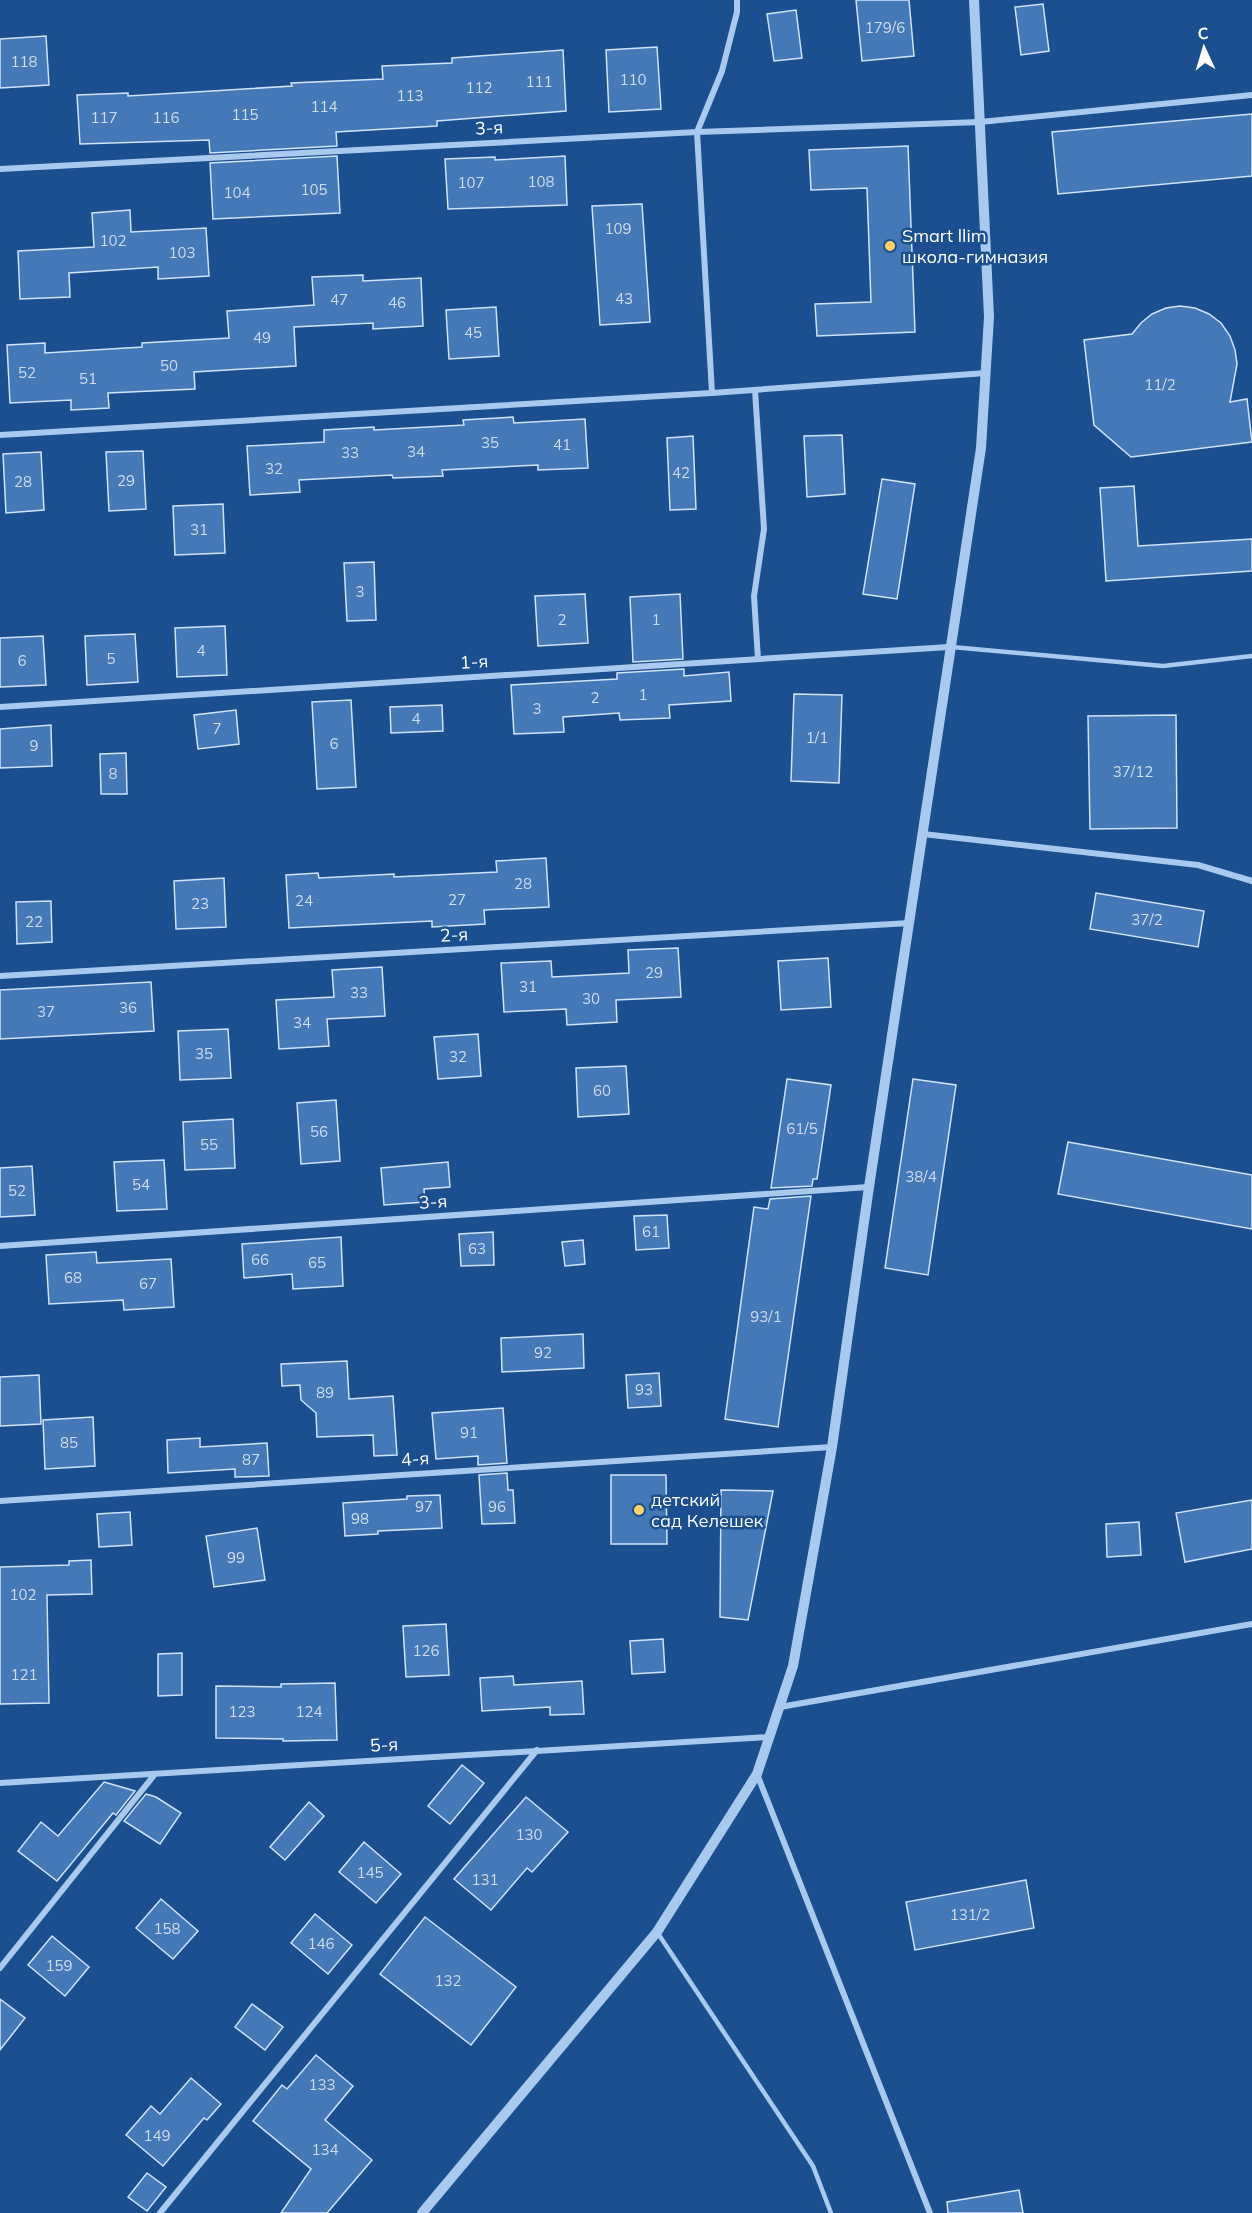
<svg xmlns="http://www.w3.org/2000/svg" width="1252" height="2213" viewBox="0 0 1252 2213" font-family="Mulish,sans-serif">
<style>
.building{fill:#4478b7;stroke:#cfe3fa;stroke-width:1.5}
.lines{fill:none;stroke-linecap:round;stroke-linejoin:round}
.service{stroke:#a9c9ee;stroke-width:4.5}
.minor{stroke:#a9c9ee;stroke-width:6}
.tertiary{stroke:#a9c9ee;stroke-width:10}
.poi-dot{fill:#ffd166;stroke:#1b4f8f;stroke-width:2}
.labels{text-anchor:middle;stroke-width:5;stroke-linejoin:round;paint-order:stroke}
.number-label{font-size:15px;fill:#d0dded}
.street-label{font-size:18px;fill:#fff;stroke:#1b4f8f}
.poi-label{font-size:18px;fill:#fff;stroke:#1b4f8f;text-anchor:start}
</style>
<rect width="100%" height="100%" fill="#1b4f8f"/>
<g class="building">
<path d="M856,0H909L914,56L862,61Z"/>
<path d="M1043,4L1049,51L1021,55L1015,7Z"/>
<path d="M796,10L802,58L774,61L767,14Z"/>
<path d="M46,36L49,85L0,88V39Z"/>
<path d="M657,47L661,109L609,112L606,50Z"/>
<path d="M563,50L566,111L437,121V126L336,132L337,146L210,153L209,140L80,144L77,95L128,93V96L212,91L292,86L291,83L383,79L382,66L452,63V58Z"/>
<path d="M1252,114V176L1058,194L1052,132Z"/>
<path d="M908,146L915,332L817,336L815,304L871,302L867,188L811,190L809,150Z"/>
<path d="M337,156L340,213L213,219L210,163Z"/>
<path d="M565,156L567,205L448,209L445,159L495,157V160Z"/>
<path d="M642,204L650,322L600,325L592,206Z"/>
<path d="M130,210L131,232L206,228L209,276L158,279V267L69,273L70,297L20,299L18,251L94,247L92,213Z"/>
<path d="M363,275V281L421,278L423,326L373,329V323L294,327L296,366L194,372L195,389L108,393L109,408L71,410V400L10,403L7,345L45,343V353L142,347V343L229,338L227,311L314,305L312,277Z"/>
<path d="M1180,306L1195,308L1209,314L1221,323L1230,336L1235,350L1237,364L1230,402L1247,399L1252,442L1131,457L1094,425L1084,340L1132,334L1141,323L1152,314L1166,308Z"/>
<path d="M496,307L499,356L449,359L446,310Z"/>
<path d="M513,417L514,423L585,419L588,468L538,470V465L442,470L443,476L393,478L392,475L299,480L300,492L250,495L247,446L324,442V430L374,427V430L464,425L463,420Z"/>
<path d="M842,435L845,494L807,497L804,436Z"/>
<path d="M693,436L696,509L670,510L667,438Z"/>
<path d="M143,451L146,509L109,511L106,452Z"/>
<path d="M41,452L44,510L6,513L3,454Z"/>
<path d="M882,479L915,484L897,599L863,594Z"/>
<path d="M1134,486L1138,546L1252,539V571L1106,581L1100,488Z"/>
<path d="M223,504L225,553L175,555L173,506Z"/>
<path d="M374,562L376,620L347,621L344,563Z"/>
<path d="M585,594L588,643L538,646L535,596Z"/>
<path d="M680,594L683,659L633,662L630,597Z"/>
<path d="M225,626L227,675L177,677L175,628Z"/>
<path d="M135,634L138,682L87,685L85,636Z"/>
<path d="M43,636L46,685L0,687V638Z"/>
<path d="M684,669V676L729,672L731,701L669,705L670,718L620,720L619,713L563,717L564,732L514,734L511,685L617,679V673Z"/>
<path d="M794,694L842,695L839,783L791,781Z"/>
<path d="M351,700L356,787L317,789L312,702Z"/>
<path d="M442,705L443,731L391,733L390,707Z"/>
<path d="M236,710L239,744L198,749L194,715Z"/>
<path d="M1176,715L1177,828L1090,829L1088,716Z"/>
<path d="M51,725L52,766L0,768V729Z"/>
<path d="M126,753L127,794H101L100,754Z"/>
<path d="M546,858L549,907L484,910L485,924L432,927V921L289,928L286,875L318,873L319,878L394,874V877L497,872L496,861Z"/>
<path d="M224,878L226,927L176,929L174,881Z"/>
<path d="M1096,893L1204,911L1198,947L1090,929Z"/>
<path d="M51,901L52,942L17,944L16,902Z"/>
<path d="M678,948L681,997L616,1000L617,1022L567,1025L566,1009L504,1012L501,963L551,961L552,977L629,973L628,950Z"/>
<path d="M828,958L831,1007L781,1010L778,961Z"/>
<path d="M382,967L385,1016L327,1019L329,1046L279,1049L276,1000L334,997L332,970Z"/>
<path d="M151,982L154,1031L0,1039V990Z"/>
<path d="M228,1029L231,1078L180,1080L178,1031Z"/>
<path d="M478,1034L481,1076L438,1079L434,1037Z"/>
<path d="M626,1066L629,1114L578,1117L576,1068Z"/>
<path d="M787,1079L831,1085L817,1179H813L812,1186L771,1188Z"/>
<path d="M913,1079L956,1085L928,1275L885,1268Z"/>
<path d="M336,1100L340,1161L301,1164L297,1103Z"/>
<path d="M233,1119L235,1168L185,1170L183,1122Z"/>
<path d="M1068,1142L1252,1175V1229L1058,1194Z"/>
<path d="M164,1160L167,1209L117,1211L114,1162Z"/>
<path d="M448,1162L450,1187L424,1189L425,1202L384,1205L381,1168Z"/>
<path d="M32,1166L35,1215L0,1217V1168Z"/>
<path d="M811,1196L778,1427L725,1419L754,1207L768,1209L770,1199Z"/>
<path d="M667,1215L669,1248L636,1250L634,1216Z"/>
<path d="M493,1232L494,1265L461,1266L459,1234Z"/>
<path d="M341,1237L343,1286L293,1289L292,1274L244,1278L242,1244Z"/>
<path d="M583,1240L585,1264L565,1266L562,1242Z"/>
<path d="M96,1252L97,1263L171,1259L174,1307L124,1310L123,1300L49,1304L46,1255Z"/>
<path d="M583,1334L584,1368L502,1372L501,1338Z"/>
<path d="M347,1361L349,1399L393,1396L397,1455L374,1456L373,1435L317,1437L316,1413L301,1400L300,1385L282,1386L281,1364Z"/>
<path d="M659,1373L661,1406L628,1408L626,1375Z"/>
<path d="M39,1375L41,1424L0,1426V1377Z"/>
<path d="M503,1408L507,1463L478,1465V1456L436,1459L432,1413Z"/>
<path d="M93,1417L95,1466L45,1469L43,1420Z"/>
<path d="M200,1438V1447L267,1443L269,1476L235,1477V1469L168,1473L167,1440Z"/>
<path d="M507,1473L508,1490H513L515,1523L482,1524L479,1475Z"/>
<path d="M611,1475H666L667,1544H611Z"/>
<path d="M721,1490L773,1491L748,1620L720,1617Z"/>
<path d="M440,1495L442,1528L378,1531V1534L345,1536L343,1503L407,1499V1496Z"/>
<path d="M1252,1500V1549L1185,1562L1176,1513Z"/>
<path d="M130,1512L132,1545L99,1547L97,1514Z"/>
<path d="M1139,1522L1141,1555L1107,1557L1106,1524Z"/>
<path d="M257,1528L265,1580L214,1587L206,1536Z"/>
<path d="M91,1560L92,1594L47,1595L49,1703L0,1704V1567L69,1565V1561Z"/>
<path d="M446,1624L449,1675L406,1677L403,1626Z"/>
<path d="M663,1639L665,1672L632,1674L630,1641Z"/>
<path d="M182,1653V1695L158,1696V1654Z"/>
<path d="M513,1676L514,1685L582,1681L584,1714L550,1715V1707L482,1711L480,1678Z"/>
<path d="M335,1683L337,1740L283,1741V1739L216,1738V1686L281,1687V1684Z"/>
<path d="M462,1765L484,1783L450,1824L428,1806Z"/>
<path d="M104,1782L135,1791L116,1815L113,1813L57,1881L18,1851L41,1822L58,1836Z"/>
<path d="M146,1794L156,1797L181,1813L160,1844L124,1821Z"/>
<path d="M526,1797L568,1832L532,1872L527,1868L491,1910L454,1879Z"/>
<path d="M309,1802L324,1816L285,1860L270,1847Z"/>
<path d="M364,1842L401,1874L376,1903L339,1872Z"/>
<path d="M1026,1880L1034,1928L915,1950L906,1902Z"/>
<path d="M161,1899L198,1931L173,1959L136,1928Z"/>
<path d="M315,1914L352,1945L328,1974L291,1943Z"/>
<path d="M425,1917L516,1987L471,2045L380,1974Z"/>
<path d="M52,1936L89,1967L65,1996L28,1965Z"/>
<path d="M0,1999L25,2018L0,2050Z"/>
<path d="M252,2004L283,2027L265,2050L235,2027Z"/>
<path d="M316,2055L353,2086L325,2120L372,2160L327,2213H281L311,2169L253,2121L282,2085L287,2089Z"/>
<path d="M191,2078L221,2104L207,2120L204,2118L163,2166L126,2135L151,2106L160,2114Z"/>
<path d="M147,2173L166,2187L147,2211L128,2197Z"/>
<path d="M1019,2190L1023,2213H948L947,2202Z"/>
</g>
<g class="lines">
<g class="service">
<path d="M952,647L1163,666L1252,656"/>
<path d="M657,1932L813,2166L831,2213"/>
</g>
<g class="minor">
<path d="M0,169L697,132L980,122L1252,95"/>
<path d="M755,390L764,529L754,596L758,659"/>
<path d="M712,393L697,132L722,71L737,12V0"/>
<path d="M0,435L712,393L986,373"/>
<path d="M0,707L949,647"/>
<path d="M923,834L1198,865L1252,881"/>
<path d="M0,976L910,923"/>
<path d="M0,1246L869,1187"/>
<path d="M0,1501L832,1447"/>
<path d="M780,1707L1252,1624"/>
<path d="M757,1774L930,2213"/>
<path d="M0,1783L770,1737"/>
<path d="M0,1968L155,1774"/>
<path d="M160,2213L537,1750"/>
</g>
<path class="tertiary" d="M422,2213L657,1932L757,1774L793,1666L832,1447L869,1187L981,448L989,317L974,0"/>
</g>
<g class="poi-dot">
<circle cx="890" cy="246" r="6"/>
<circle cx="639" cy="1510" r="6"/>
</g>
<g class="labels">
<g class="number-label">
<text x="885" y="33">179/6</text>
<text x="24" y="67">118</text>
<text x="633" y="85">110</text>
<text x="539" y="87">111</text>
<text x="479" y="93">112</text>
<text x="410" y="101">113</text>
<text x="324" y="112">114</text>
<text x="245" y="120">115</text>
<text x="104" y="123">117</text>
<text x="166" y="123">116</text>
<text x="541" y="187">108</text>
<text x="471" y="188">107</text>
<text x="314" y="195">105</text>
<text x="237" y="198">104</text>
<text x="618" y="234">109</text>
<text x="113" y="246">102</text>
<text x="182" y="258">103</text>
<text x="624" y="304">43</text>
<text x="339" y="305">47</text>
<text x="397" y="308">46</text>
<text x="473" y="338">45</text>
<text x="262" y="343">49</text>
<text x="169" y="371">50</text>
<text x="27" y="378">52</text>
<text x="88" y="384">51</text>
<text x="1160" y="390">11/2</text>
<text x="490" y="448">35</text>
<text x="562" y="450">41</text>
<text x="416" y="457">34</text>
<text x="350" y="458">33</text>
<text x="274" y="474">32</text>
<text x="681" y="478">42</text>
<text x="126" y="486">29</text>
<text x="23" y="487">28</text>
<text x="199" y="535">31</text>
<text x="360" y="597">3</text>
<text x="562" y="625">2</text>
<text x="656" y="625">1</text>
<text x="201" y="656">4</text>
<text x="111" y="664">5</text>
<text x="22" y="666">6</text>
<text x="643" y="700">1</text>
<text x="595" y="703">2</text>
<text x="537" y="714">3</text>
<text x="416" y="724">4</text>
<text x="217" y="734">7</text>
<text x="817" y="743">1/1</text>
<text x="334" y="749">6</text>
<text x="34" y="751">9</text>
<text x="1133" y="777">37/12</text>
<text x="113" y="779">8</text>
<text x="523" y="889">28</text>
<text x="457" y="905">27</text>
<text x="304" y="906">24</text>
<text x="200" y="909">23</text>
<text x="1147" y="925">37/2</text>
<text x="34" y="927">22</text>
<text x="654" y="978">29</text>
<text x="528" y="992">31</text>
<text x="359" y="998">33</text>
<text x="591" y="1004">30</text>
<text x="128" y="1013">36</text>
<text x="46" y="1017">37</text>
<text x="302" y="1028">34</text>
<text x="204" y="1059">35</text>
<text x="458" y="1062">32</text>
<text x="602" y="1096">60</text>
<text x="802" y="1134">61/5</text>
<text x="319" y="1137">56</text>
<text x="209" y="1150">55</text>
<text x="921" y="1182">38/4</text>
<text x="141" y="1190">54</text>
<text x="17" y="1196">52</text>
<text x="651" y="1237">61</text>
<text x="477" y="1254">63</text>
<text x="260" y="1265">66</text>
<text x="317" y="1268">65</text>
<text x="73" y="1283">68</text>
<text x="148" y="1289">67</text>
<text x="766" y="1322">93/1</text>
<text x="543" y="1358">92</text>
<text x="644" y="1395">93</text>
<text x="325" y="1398">89</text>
<text x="469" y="1438">91</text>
<text x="69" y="1448">85</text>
<text x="251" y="1465">87</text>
<text x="424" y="1512">97</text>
<text x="497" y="1512">96</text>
<text x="360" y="1524">98</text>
<text x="236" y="1563">99</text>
<text x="23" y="1600">102</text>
<text x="426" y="1656">126</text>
<text x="24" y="1680">121</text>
<text x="242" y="1717">123</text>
<text x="309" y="1717">124</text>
<text x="529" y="1840">130</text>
<text x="370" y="1878">145</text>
<text x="485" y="1885">131</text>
<text x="970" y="1920">131/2</text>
<text x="167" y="1934">158</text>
<text x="321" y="1949">146</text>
<text x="59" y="1971">159</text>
<text x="448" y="1986">132</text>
<text x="322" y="2090">133</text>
<text x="157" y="2141">149</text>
<text x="325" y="2155">134</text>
</g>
<g class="street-label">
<text transform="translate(489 128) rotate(-3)" y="6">3-я</text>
<text transform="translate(474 662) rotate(-4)" y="6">1-я</text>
<text transform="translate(454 935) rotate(-3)" y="6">2-я</text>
<text transform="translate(433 1202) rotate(-4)" y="6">3-я</text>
<text transform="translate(415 1459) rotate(-4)" y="6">4-я</text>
<text transform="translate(384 1745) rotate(-3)" y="6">5-я</text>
</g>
<g class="poi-label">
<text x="902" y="242">Smart llim<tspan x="902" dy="21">школа-гимназия</tspan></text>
<text x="651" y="1506">детский<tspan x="651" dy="21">сад Келешек</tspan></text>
</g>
</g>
<g transform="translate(1204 48) rotate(356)" stroke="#1b4f8f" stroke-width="4.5" paint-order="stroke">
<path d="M0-4.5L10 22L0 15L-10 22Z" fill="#ffffff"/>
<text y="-9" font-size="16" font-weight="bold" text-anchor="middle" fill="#ffffff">С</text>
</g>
</svg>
